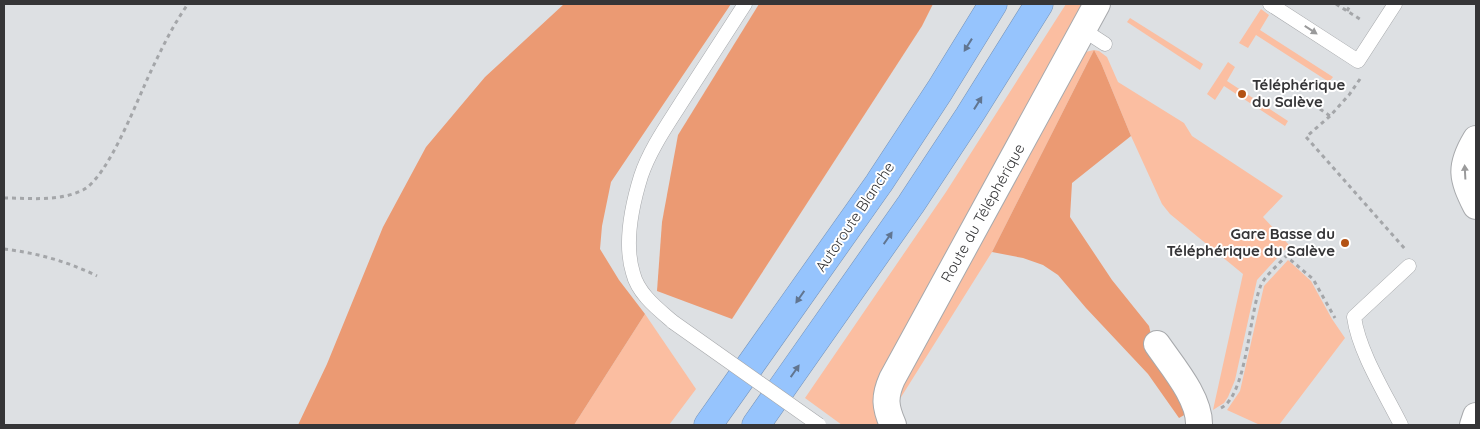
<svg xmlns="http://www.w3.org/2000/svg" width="1480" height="429" viewBox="0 0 1480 429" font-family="Quicksand,sans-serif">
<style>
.green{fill:#fbbea1}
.forest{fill:#eb9a73}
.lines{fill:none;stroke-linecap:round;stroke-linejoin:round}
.lane-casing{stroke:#a7a9ac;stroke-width:15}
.street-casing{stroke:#a7a9ac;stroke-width:28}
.highway-casing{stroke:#7492b8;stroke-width:29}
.path{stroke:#a4a6a9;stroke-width:3;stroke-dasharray:4 4;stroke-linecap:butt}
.lane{stroke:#fff;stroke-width:14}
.street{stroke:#fff;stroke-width:26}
.highway{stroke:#96c4fd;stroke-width:28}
.lane-bridge-casing{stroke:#a7a9ac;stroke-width:15;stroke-linecap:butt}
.lane-bridge{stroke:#fff;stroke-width:14}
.oneway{fill:#9a9a9b}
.oneway2{fill:#617590}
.poi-dot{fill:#b35214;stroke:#fff;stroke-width:2}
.labels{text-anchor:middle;stroke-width:4;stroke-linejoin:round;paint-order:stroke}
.poi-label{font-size:15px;font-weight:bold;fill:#353537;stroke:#fff;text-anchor:start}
.street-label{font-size:15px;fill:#353537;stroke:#fff}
</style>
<rect width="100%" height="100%" fill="#dde0e3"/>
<g class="green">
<path d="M1066,4H1085L880,425H842L805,398L946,192Z"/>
<path d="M1261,9L1269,15L1260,30L1333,77L1329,82L1256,35L1248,48L1239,43Z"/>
<path d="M1130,18L1203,64L1200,70L1127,22Z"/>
<path d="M1094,50L1099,51L1107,57L1118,82L1184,123L1192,136L1283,196L1263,217L1289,245L1257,280L1235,380L1228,397L1224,403L1213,410L1243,274L1170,214L1162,204L1131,136L1101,63L1094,50L992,252L898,402L904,381L1081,53Z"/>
<path d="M1228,62L1235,67L1227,81L1288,121L1285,126L1224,86L1215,100L1207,94Z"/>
<path d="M1288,260L1311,281L1332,319L1345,338L1279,425H1260L1227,410L1240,391L1264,286Z"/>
<path d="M645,314L696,389L669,425H574Z"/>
</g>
<g class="forest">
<path d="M564,4H731L611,182L602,226L600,249L619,280L645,314L574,425H298L327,364L383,227L426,147L485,77Z"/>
<path d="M759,4H933L922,26L732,319L657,291L662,222L678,135Z"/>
<path d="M1094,50L1101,63L1131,136L1072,183L1070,217L1112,280L1149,326L1158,365L1175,391L1186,414L1179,418L1148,374L1086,308L1058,275L1043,265L1023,258L992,252Z"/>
</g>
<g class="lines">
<g class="lane-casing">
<g id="lane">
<path d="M1270,4L1358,61L1395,4"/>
<path d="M1082,29L1105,44"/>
<path d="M673,322C658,309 638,294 633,273C624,244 632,205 641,176C650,149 668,124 683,100C704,68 724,36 745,4"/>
<path d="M1401,425C1385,393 1359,352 1354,317L1409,266"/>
</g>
</g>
<g class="street-casing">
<g id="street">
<path d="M1476,139C1459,167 1462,178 1476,206"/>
<path d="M1157,344C1172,366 1200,398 1199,425"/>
<path d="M893,425C885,407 884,397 892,379L1097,4"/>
<path d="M1473,425L1476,416"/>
</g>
</g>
<g class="highway-casing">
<g id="highway">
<path d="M708,425L879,183L940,90L993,4"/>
<path d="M756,425L911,204L969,116L1039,4"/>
</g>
</g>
<g class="path">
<path d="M1336,4L1363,21"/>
<path d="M1347,11L1351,4"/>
<path d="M1320,109L1330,116L1349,95L1360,79"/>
<path d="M1330,116L1306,137L1406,250"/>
<path d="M4,198C31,198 58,202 83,190C109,176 137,100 151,71C162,48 173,25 188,4"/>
<path d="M4,249C36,253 67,261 97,276"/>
<path d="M1221,408C1247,395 1249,313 1261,285C1265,276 1279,264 1286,256L1313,279L1335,318"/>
</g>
<use href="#lane" class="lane"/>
<use href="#street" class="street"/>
<use href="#highway" class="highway"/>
<g class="lane-bridge-casing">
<path id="lane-bridge" d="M673,322L819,425"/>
</g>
<use href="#lane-bridge" class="lane-bridge"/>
</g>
<defs><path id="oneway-solid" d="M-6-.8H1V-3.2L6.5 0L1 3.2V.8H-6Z" transform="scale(1.25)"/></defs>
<g class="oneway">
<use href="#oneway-solid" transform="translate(1311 30) rotate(33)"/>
<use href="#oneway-solid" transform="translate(1465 172) rotate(-93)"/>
</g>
<g class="oneway2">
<use href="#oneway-solid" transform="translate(968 45) rotate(122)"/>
<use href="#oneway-solid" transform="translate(978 103) rotate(-58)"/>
<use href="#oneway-solid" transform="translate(888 238) rotate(-55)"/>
<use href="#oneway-solid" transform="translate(800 297) rotate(125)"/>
<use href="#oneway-solid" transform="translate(795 371) rotate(-55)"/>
</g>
<g class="poi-dot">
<circle cx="1242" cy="94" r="5"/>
<circle cx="1345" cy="243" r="5"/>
</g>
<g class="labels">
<g class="poi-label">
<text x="1252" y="90">Téléphérique<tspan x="1252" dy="17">du Salève</tspan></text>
<text x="1335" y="239" text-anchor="end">Gare Basse du<tspan x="1335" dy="17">Téléphérique du Salève</tspan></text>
</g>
<g class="street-label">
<text transform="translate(983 213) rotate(-61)" y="5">Route du Téléphérique</text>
<text transform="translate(855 217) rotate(-56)" y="5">Autoroute Blanche</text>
</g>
</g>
<rect width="1480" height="429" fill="none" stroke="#353537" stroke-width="10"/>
</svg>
